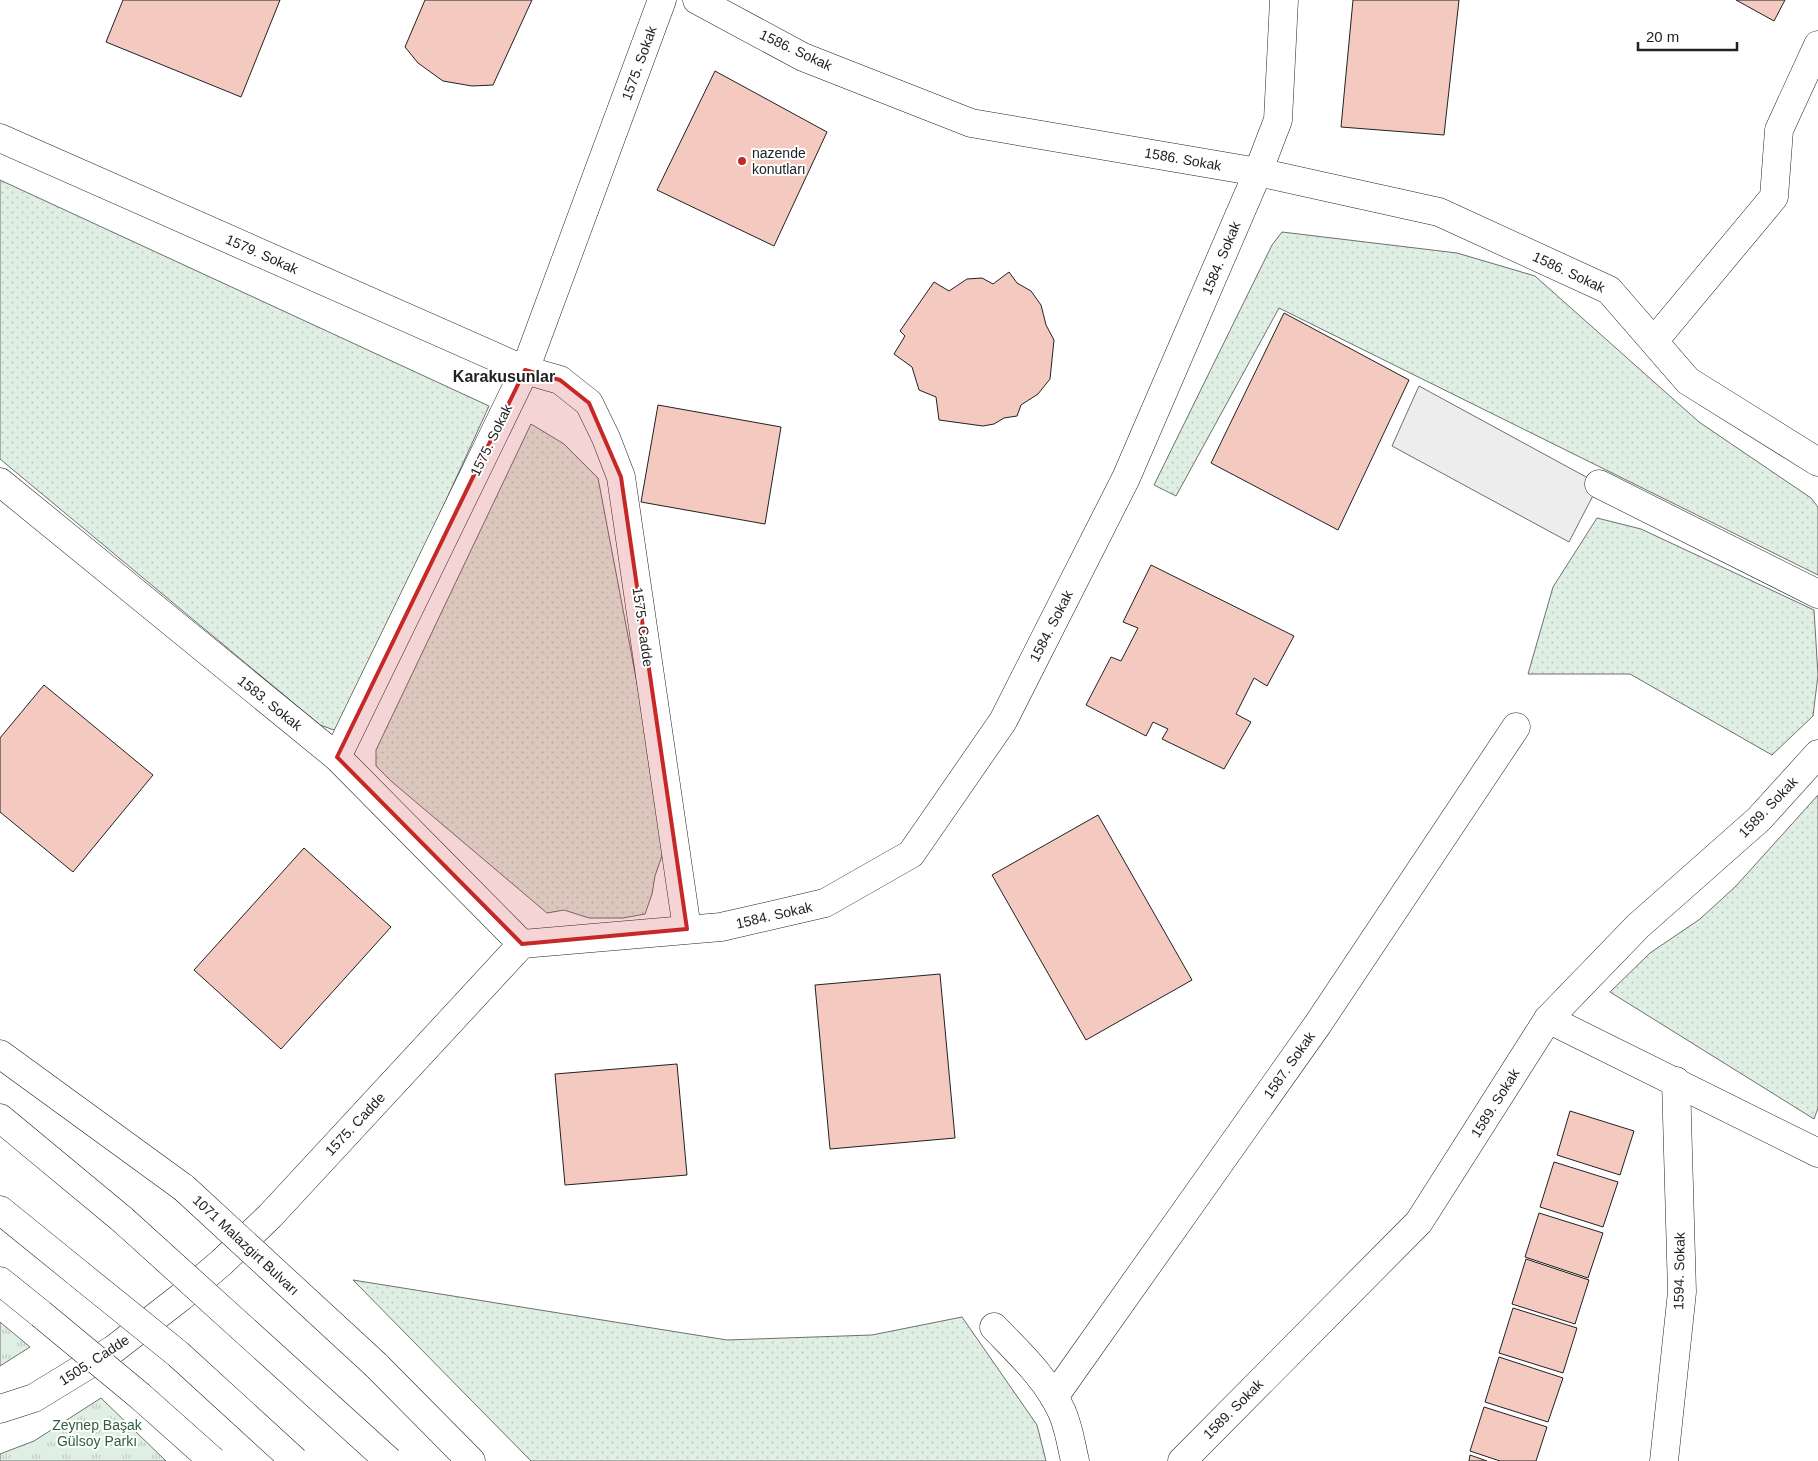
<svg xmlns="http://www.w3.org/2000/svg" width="1818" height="1461" viewBox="0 0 1818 1461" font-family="Helvetica,sans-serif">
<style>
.grass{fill:url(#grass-dots);stroke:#6f6f6f}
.park{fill:url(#park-tufts);stroke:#6f6f6f}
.parking{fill:#ededed;stroke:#6f6f6f}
.building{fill:#f3c9c0;stroke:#222}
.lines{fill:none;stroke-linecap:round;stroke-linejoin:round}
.minor-casing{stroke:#222;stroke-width:29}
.major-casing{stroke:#222;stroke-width:29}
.minor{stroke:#fff;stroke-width:28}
.major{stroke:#fff;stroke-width:28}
.major-bridge-casing{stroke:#222;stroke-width:29;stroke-linecap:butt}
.major-bridge{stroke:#fff;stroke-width:28}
.marked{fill:#c62828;fill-opacity:0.2;stroke:#c62828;stroke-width:4;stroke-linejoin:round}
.poi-dot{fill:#c62828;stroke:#fff;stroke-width:2}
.labels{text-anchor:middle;stroke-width:4;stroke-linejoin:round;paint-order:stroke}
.street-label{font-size:14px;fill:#222;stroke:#fff}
.poi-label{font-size:14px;fill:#222;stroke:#fff;text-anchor:start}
.park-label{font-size:14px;fill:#2f5e38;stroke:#fff}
.quarter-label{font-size:16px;font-weight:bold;fill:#222;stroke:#fff}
</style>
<defs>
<pattern id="grass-dots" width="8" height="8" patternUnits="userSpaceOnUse" patternTransform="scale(1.25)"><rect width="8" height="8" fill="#e0efe3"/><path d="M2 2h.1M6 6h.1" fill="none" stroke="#c0cdc2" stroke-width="1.8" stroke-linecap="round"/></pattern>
<pattern id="park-tufts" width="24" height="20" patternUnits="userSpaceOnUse" patternTransform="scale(1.25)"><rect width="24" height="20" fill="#e0efe3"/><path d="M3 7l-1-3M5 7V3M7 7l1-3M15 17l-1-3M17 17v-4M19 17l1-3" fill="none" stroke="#c0cdc2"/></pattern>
</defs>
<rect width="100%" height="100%" fill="#fff"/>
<g class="grass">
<path d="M0,180L489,406L344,724L334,730L320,725L0,459Z"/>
<path d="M1282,232L1457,253L1535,276L1699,422L1811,498L1818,507V575L1279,308L1176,496L1154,485L1272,245Z"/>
<path d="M531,424L564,444L598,478L667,841L655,876L652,894L645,914L623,918H589L564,910L547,913L391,781L376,766V750Z"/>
<path d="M1597,518L1641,529L1814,610L1818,675L1813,716L1772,755L1630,674H1528L1553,587Z"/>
<path d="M1818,795V1108L1814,1119L1610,992L1650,953L1700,919L1736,886Z"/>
<path d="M353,1280L727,1340L872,1335L962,1317L1037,1425L1046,1461H531Z"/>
</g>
<g class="park">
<path d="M0,1322L30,1347L0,1366Z"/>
<path d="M101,1398L166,1461H0V1454L34,1441Z"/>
</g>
<path class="parking" d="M1419,386L1599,484L1569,542L1392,446Z"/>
<g class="building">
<path d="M123,0H280L241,97L106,42Z"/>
<path d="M425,0H532L493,85L472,86L443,81L418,63L405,47Z"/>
<path d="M1353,0H1459L1444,135L1341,127Z"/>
<path d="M1736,0H1785L1774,21Z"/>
<path d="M715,71L827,132L774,246L657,190Z"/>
<path d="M1009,272L1017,283L1031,291L1041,305L1046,325L1054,340L1050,379L1038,394L1021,405L1017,416L1004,418L994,424L983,426L939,420L936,397L919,390L912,367L894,354L905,336L900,331L934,282L949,291L967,279L982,278L993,284Z"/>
<path d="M1284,313L1409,380L1338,530L1211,463Z"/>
<path d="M658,405L781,427L765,524L641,502Z"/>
<path d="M1151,565L1294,636L1267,686L1254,678L1236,714L1251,722L1224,769L1162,739L1168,729L1153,722L1146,736L1086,705L1111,657L1121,661L1138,628L1123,622Z"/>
<path d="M44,685L153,775L73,872L0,812V738Z"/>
<path d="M1098,815L1192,980L1086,1040L992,875Z"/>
<path d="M304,848L391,927L281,1049L194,970Z"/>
<path d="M940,974L955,1138L830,1149L815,985Z"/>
<path d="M677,1064L687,1175L565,1185L555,1074Z"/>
<path d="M1570,1111L1634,1131L1620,1175L1557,1155Z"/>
<path d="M1554,1162L1618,1182L1603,1227L1540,1207Z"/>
<path d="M1539,1213L1603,1233L1588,1278L1525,1257Z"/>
<path d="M1526,1259L1589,1280L1575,1324L1512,1304Z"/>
<path d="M1513,1308L1577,1328L1563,1373L1499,1353Z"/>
<path d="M1499,1357L1563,1378L1548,1422L1485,1402Z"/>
<path d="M1484,1407L1547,1427L1536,1461H1500L1470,1451Z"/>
<path d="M1470,1455L1487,1461H1469Z"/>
</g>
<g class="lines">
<g class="minor-casing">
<g id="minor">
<path d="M697,0L803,57L971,123L1258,172L1439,212L1609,290L1688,381L1818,462"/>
<path d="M0,138L525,370L560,380L589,403L606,438L621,477L687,929"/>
<path d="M1654,341L1774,197L1779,130L1818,45"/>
<path d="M0,482L337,757L522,944"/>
<path d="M1599,484L1818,594"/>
<path d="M337,757L525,370L662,0"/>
<path d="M522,944L721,927L825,903L911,854L1003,721L1126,478L1258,172L1278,120L1284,0"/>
<path d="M1548,1019L1818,1153"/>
<path d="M994,1327C1019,1353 1047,1379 1062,1412C1069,1428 1071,1444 1075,1461"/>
<path d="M1054,1397L1318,1024L1516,727"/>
<path d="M0,1409L34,1398L114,1349L181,1297L222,1262L270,1216L522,944"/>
<path d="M1182,1461L1419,1222L1548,1019L1638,926L1759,819L1818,754"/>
<path d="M1664,1461L1682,1292L1676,1081"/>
</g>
</g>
<g class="major-casing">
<g id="major">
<path d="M0,1054L184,1188"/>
<path d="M0,1118L123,1220"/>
<path d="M0,1210L79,1274"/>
<path d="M0,1281L41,1314"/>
<path d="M376,1365L471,1461"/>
</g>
</g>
<use href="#minor" class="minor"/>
<use href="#major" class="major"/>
<g class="major-bridge-casing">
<g id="major-bridge">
<path d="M184,1188L376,1365"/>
<path d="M123,1220L389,1461"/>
<path d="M79,1274L178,1354L295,1461"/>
<path d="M41,1314L140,1396L213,1461"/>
</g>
</g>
<use href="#major-bridge" class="major-bridge"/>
</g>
<path class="marked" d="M525,370L560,380L589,403L621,477L687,929L522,944L337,757Z"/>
<circle class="poi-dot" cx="742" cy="161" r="5"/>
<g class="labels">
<g class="street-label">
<text transform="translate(796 50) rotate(25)" y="5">1586. Sokak</text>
<text transform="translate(639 63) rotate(-70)" y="5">1575. Sokak</text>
<text transform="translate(1183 159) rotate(10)" y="5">1586. Sokak</text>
<text transform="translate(262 254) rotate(24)" y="5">1579. Sokak</text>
<text transform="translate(1221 258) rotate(-67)" y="5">1584. Sokak</text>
<text transform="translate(1569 272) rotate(25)" y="5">1586. Sokak</text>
<text transform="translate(491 440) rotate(-64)" y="5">1575. Sokak</text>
<text transform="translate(1051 626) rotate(-63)" y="5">1584. Sokak</text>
<text transform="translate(643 627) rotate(82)" y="5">1575. Cadde</text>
<text transform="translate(270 703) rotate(39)" y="5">1583. Sokak</text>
<text transform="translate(1768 807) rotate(-46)" y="5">1589. Sokak</text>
<text transform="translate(774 915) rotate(-13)" y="5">1584. Sokak</text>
<text transform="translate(1289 1065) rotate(-55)" y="5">1587. Sokak</text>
<text transform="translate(1495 1103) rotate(-58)" y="5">1589. Sokak</text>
<text transform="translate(355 1124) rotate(-47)" y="5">1575. Cadde</text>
<text transform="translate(246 1245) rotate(43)" y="5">1071 Malazgirt Bulvarı</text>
<text transform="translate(1679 1271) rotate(-89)" y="5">1594. Sokak</text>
<text transform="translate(94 1360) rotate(-33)" y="5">1505. Cadde</text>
<text transform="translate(1233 1409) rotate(-45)" y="5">1589. Sokak</text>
</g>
<g class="poi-label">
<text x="752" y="158">nazende<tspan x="752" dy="16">konutları</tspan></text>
</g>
<g class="park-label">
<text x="97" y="1430">Zeynep Başak<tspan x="97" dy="16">Gülsoy Parkı</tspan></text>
</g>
<g class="quarter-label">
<text x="504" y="382">Karakusunlar</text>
</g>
</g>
<path d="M1638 42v8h99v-8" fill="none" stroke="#222222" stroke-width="2.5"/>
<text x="1646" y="42" font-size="15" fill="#222222" stroke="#ffffff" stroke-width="4" paint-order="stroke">20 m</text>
</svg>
